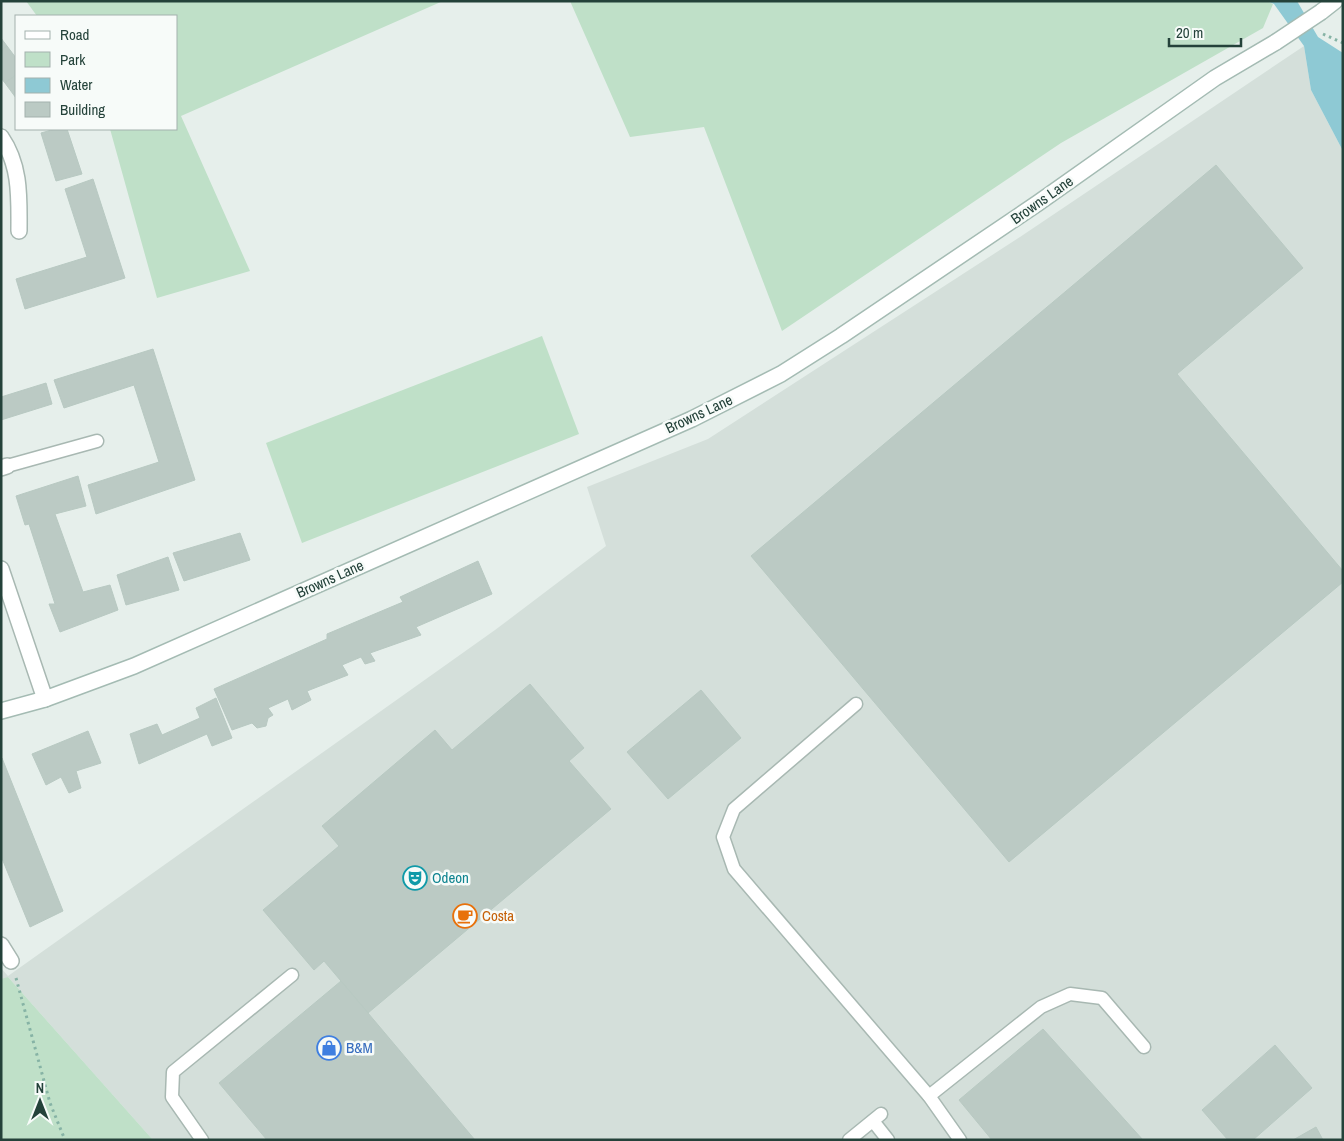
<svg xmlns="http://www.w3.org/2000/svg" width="1344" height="1141" viewBox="0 0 1344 1141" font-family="'Archivo Narrow',sans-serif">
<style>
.built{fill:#d4dfda}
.green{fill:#bfe0c8}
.water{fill:#8ec9d4}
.building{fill:#bbcac4;stroke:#b8c9c2}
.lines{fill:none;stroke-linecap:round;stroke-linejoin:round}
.lane-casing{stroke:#a8b8b2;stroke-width:15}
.street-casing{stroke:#a8b8b2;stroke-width:18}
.secondary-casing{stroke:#a4bbb3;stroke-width:18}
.path{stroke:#86b3a5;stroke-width:3;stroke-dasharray:2.5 4;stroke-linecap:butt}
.lane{stroke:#fff;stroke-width:12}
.street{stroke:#fff;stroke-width:15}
.secondary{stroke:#fff;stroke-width:15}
.secondary-bridge-casing{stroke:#a4bbb3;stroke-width:18;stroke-linecap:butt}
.secondary-bridge{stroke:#fff;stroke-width:15}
.labels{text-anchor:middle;stroke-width:5;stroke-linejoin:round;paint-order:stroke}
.street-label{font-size:15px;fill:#24423a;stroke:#f7fbf9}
.culture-label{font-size:15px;fill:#0d838f;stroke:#f7fbf9;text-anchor:start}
.food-label{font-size:15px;fill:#c56008;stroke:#f7fbf9;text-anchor:start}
.shop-label{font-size:15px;fill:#366cbe;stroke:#f7fbf9;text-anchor:start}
</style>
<rect width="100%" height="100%" fill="#e6efeb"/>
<path class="built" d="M1304,46L1311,90L1343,151V1140H153L8,977L1,981V968L8,976L495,630L606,546L587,487L708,439L1020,237Z"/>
<g class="green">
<path d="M26,1H443L181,116L250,271L157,298L110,129H176V16H37Z"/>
<path d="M570,1H1267L1273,4L1263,28L1061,143L782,331L704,127L630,137Z"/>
<path d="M542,336L579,434L302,543L266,443Z"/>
<path d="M8,977L153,1140H1V979Z"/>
</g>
<path class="water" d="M1267,1H1297L1318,37L1343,53V151L1311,90L1304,46L1274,4Z"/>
<g class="building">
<path d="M1,38L7,46L1,51Z"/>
<path d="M7,46L16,58V75L5,83L1,78V51Z"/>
<path d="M16,75V98L5,83Z"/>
<path d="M55,129H67L82,174L56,181L41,133Z"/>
<path d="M1216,165L1303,268L1177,374L1343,571V582L1009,862L751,556Z"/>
<path d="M93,179L125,278L25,309L16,279L87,257L65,189Z"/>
<path d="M153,349L195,480L96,514L88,485L159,462L134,385L64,408L54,380Z"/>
<path d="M46,383L52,404L1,420V397Z"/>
<path d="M78,476L86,506L55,514L83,592L110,585L118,610L60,632L49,604H55L29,524L25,525L16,496Z"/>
<path d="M240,533L250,560L184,581L173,553Z"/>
<path d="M168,557L179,590L126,605L117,575Z"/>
<path d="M478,561L492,594L416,627L421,635L370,653L375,661L365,664L361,657L342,665L348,675L307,691L311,700L292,710L288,699L268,708L273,715L268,718L266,726L257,728L252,723L232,730L214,689L327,639V634L403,602L400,597Z"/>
<path d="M530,684L584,748L569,761L611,809L368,1013L324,961L314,970L263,910L339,846L322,826L435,730L452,750Z"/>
<path d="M701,690L741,738L668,799L627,752Z"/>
<path d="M216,698L232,738L212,746L207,734L139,764L130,734L157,724L162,735L200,718L196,708Z"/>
<path d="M88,731L101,763L76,771L81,788L69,793L61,777L46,785L32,754Z"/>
<path d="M2,758L63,911L30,927L1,856Z"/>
<path d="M341,981L368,1013L475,1140H267L219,1083Z"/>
<path d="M1043,1029L1143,1140H992L959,1100Z"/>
<path d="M1275,1045L1312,1088L1253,1140H1228L1202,1110Z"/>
<path d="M1316,1127L1323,1140H1293Z"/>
</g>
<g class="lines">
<g class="lane-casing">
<g id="lane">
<path d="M7,466L97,441"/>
<path d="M856,704L734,809L723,837L734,869L929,1096L960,1140"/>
<path d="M929,1096L1041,1007L1070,994L1102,998L1144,1047"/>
<path d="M873,1121L888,1140"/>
<path d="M202,1140L172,1097L173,1072L292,975"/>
<path d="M849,1140L881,1114"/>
</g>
</g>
<g class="street-casing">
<g id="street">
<path d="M1,137C21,166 19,198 19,231"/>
<path d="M1,468L7,466"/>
<path d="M1,569L45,699"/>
<path d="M1,945L11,961"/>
</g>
</g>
<g class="secondary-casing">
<g id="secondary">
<path d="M1321,12L1335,1"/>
<path d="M1,711L45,699L134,666L692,419L781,374L841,336L1038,203L1215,78L1276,42"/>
</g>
</g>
<g class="path">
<path d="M1323,34L1343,43"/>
<path d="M16,978L50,1103L65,1140"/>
</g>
<use href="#lane" class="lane"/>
<use href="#street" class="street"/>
<use href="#secondary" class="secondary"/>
<g class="secondary-bridge-casing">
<path id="secondary-bridge" d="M1276,42L1321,12"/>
</g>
<use href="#secondary-bridge" class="secondary-bridge"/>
</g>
<defs>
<g id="theatre-ring" transform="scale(1.25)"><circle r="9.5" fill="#f7fbf9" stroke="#0f9aa8" stroke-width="1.5"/><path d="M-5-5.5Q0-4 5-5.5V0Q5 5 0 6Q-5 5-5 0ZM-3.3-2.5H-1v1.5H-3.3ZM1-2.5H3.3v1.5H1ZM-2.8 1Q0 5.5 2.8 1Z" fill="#0f9aa8"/></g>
<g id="cafe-ring" transform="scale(1.25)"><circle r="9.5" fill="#f7fbf9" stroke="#e8710a" stroke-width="1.5"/><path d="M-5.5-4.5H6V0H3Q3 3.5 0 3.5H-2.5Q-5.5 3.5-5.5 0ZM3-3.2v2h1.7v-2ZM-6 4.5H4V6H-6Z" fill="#e8710a"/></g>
<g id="shop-ring" transform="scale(1.25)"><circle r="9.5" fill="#f7fbf9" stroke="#3f7fe0" stroke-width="1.5"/><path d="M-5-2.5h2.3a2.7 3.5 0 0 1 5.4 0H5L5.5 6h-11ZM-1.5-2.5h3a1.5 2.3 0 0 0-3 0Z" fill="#3f7fe0"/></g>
</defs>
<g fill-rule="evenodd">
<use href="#theatre-ring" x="415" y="878"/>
<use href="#cafe-ring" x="465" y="916"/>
<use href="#shop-ring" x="329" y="1048"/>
</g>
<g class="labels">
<g class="street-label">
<text transform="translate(1042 200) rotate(-35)" y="5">Browns Lane</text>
<text transform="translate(699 414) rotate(-25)" y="5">Browns Lane</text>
<text transform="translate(330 579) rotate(-24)" y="5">Browns Lane</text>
</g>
<g class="culture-label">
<text x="432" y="883">Odeon</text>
</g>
<g class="food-label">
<text x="482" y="921">Costa</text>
</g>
<g class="shop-label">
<text x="346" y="1053">B&amp;M</text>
</g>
</g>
<rect width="1344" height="1141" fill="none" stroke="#24423a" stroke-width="5"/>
<rect x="15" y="15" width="162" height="115" fill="#f7fbf9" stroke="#a3b1ad"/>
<rect x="25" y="31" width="25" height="8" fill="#ffffff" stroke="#a3b1ad"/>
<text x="60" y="40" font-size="15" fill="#24423a">Road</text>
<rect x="25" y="52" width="25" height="15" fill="#bfe0c8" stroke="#a3b1ad"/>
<text x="60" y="65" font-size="15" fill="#24423a">Park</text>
<rect x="25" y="78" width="25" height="15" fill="#8ec9d4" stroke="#a3b1ad"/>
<text x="60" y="90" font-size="15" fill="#24423a">Water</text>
<rect x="25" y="102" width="25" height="15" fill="#bbcac4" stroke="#a3b1ad"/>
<text x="60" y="115" font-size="15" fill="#24423a">Building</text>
<g transform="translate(40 1101)" stroke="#f7fbf9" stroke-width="4" paint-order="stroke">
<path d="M0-4L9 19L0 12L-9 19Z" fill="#24423a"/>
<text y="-8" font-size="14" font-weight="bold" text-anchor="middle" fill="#24423a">N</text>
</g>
<path d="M1169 38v8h72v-8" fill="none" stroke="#24423a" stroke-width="2.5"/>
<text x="1176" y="38" font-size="15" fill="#24423a" stroke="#f7fbf9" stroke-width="4" paint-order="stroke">20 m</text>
</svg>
